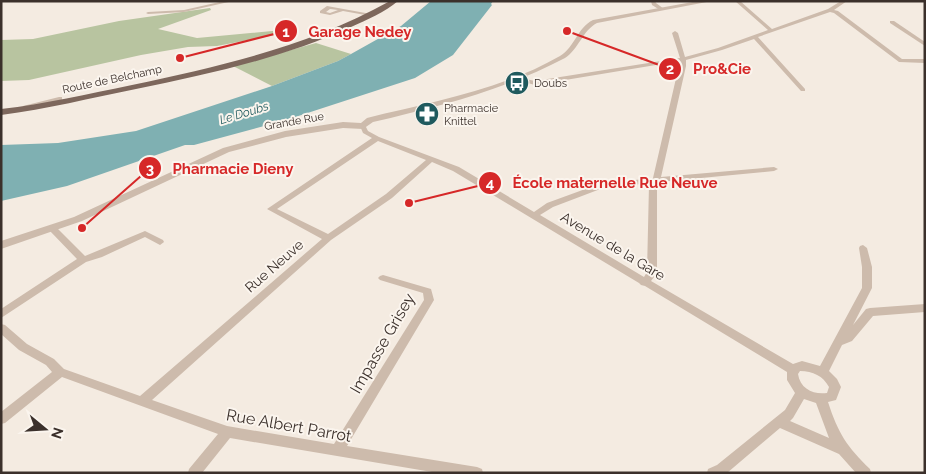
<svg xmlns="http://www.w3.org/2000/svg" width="926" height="474" viewBox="0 0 926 474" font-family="Raleway,sans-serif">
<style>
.green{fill:#b8c4a0}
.water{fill:#7fb0b2}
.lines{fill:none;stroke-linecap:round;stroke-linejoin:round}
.minor{fill:#cdbbac;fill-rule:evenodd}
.tertiary{fill:#cdbbac;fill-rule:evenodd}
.primary{fill:#7d675c;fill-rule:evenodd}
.labels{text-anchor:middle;stroke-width:4;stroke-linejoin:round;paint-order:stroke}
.far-street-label{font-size:11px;fill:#3b302b;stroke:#fbf5ee}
.far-poi-label{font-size:11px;fill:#3b302b;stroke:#fbf5ee;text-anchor:start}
.far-water-label{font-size:12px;font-style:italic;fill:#1f5a5e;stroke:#fbf5ee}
.street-label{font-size:14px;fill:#3b302b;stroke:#fbf5ee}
.near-street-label{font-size:16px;fill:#3b302b;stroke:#fbf5ee}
.leader{fill:none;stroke:#d62828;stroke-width:2}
.callout-dot{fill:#d62828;stroke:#fbf5ee;stroke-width:2}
.mark-label{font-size:15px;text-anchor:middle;font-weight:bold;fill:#fff}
.callout-label{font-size:15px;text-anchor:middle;font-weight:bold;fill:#d62828;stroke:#fbf5ee;stroke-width:4;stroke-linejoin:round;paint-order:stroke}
</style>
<rect width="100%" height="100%" fill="#f4ebe1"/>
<g class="green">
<path d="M210,8L211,10L158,29L197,38L293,29L295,31L217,46L188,47L141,55L29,80L1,81V40L33,39L119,21Z"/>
<path d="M316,43L351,54L338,61L272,86L233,66Z"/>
</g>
<path class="water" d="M431,1H493L491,4L492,5L453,55L415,78L286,120L194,145H185L67,186L1,201V145L58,143L136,131L272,86L338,61L351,54L401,26Z"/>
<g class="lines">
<g class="minor">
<path d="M224,1H233L184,12L148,14L146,13L148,12L184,10Z"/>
<path d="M651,1H655L656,3L664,9L660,10L652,5Z"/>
<path d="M735,1H740L772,29L828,9L841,1H847L834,10L838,11L902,59H925V63L899,62L834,13L830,12L758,37L805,89V91H801L754,39L722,50L686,60V66L661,177L774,167L778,169L774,171L659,182L657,185V273L651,281L793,364L802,361L820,366L862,288V267L859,248L860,246L863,245L867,248L872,267V288L853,325L866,309L870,308L925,304V312L873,316L852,341L842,345L829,371L837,379L841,387L836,400L828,402C838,433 847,447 870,469L871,473H856L839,454L780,428L727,473H707L708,469L717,465L785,410L795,393L787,380V372L645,286L641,285L639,283L453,171L432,162L392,198L331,240L152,400L227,426L334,444L424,300L423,293L380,280L378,278L380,276L383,275L431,289L434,300L347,446L477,467L482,469L483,473H438L230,438L202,473H188L189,469L218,434L62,377L5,423L1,424V412L52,372L46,365L19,350L1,334V324L5,325L27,344L54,359L64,369L140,396L322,239L267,209L372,138L363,133L360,126L361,125H365L368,131L379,137L459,167L534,212L547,203L599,184L653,178L680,61L535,85L513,79L516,77L535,81L680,58L672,33L675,31L678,33L685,57L718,48L768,30ZM378,141L426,160L386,194L328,234L277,209ZM651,183L649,185L647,272L644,277L540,215L553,207L603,188ZM800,371C813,371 823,376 829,387L827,393C814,395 800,389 798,374ZM804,399L816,403L829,438L790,421L793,418Z"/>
<path d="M327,6L371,14L373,15L371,16L343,11L330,15L320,13V11ZM330,9L338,10L330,13L326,12Z"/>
<path d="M890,21H894L925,42V46L890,23Z"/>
<path d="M53,226L56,227L85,256L145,231L163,240L164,242L160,245L145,237L102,257L86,262L1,318V309L77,259L50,231L49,229Z"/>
</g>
<g class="tertiary">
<path d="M698,1H712L597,23C582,31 579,49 565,58C504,90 440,106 373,122L363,129L343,128L286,137L229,152L82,221L1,249V241L74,217L223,148L285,131L343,122L361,123L367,118C432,102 501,90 560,56C575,47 577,28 593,20Z"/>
<path d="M59,97H62V101L27,108L23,106Z"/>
</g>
<path class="primary" d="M390,1H398C385,12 367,20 351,27C283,58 209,74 136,89C91,98 47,109 1,115V109C45,104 88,94 132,85C222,66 309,46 390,1Z"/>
</g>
<defs>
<g id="bus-disc" transform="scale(1.25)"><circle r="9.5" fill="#1f5a5e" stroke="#fbf5ee"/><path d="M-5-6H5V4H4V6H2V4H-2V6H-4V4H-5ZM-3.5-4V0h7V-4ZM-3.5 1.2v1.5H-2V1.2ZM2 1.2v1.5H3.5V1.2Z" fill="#fff"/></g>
<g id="pharmacy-disc" transform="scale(1.25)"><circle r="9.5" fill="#1f5a5e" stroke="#fbf5ee"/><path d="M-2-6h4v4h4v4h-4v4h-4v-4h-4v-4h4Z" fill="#fff"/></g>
</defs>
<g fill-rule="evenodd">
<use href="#bus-disc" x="517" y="83"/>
<use href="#pharmacy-disc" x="427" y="114"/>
</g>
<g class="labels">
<g class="far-street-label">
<text transform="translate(112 79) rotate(-12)" y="4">Route de Belchamp</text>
<text transform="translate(294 121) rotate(-10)" y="4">Grande Rue</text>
</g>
<g class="far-poi-label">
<text x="534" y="87">Doubs</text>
<text x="444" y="112">Pharmacie<tspan x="444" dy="13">Knittel</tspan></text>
</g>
<g class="far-water-label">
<text transform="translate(244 113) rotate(-17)" y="4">Le Doubs</text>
</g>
<g class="street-label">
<text transform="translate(613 246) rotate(31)" y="5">Avenue de la Gare</text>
<text transform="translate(274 266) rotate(-41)" y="5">Rue Neuve</text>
</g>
<g class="near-street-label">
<text transform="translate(382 343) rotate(-60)" y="6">Impasse Grisey</text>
<text transform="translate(289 425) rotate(10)" y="6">Rue Albert Parrot</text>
</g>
</g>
<path class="leader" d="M180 58L286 31M567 31L670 69M82 228L150 168M409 203L490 183"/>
<g class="callout-dot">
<circle cx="180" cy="58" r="5"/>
<circle cx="567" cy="31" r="5"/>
<circle cx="82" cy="228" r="5"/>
<circle cx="409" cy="203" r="5"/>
<circle cx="286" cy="31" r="12"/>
<circle cx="670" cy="69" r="12"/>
<circle cx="150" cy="168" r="12"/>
<circle cx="490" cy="183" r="12"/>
</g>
<g class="mark-label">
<text x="286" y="37">1</text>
<text x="670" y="74">2</text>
<text x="150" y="174">3</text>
<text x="490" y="188">4</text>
</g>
<g class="callout-label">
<text x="360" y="37">Garage Nedey</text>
<text x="722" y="74">Pro&amp;Cie</text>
<text x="233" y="174">Pharmacie Dieny</text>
<text x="615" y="188">École maternelle Rue Neuve</text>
</g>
<rect width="926" height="474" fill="none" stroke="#3b302b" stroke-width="5"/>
<g transform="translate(45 429) rotate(108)" stroke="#fbf5ee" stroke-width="4" paint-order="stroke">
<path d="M0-4L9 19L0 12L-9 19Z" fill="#3b302b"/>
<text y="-8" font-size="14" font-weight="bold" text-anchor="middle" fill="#3b302b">N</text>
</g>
</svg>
